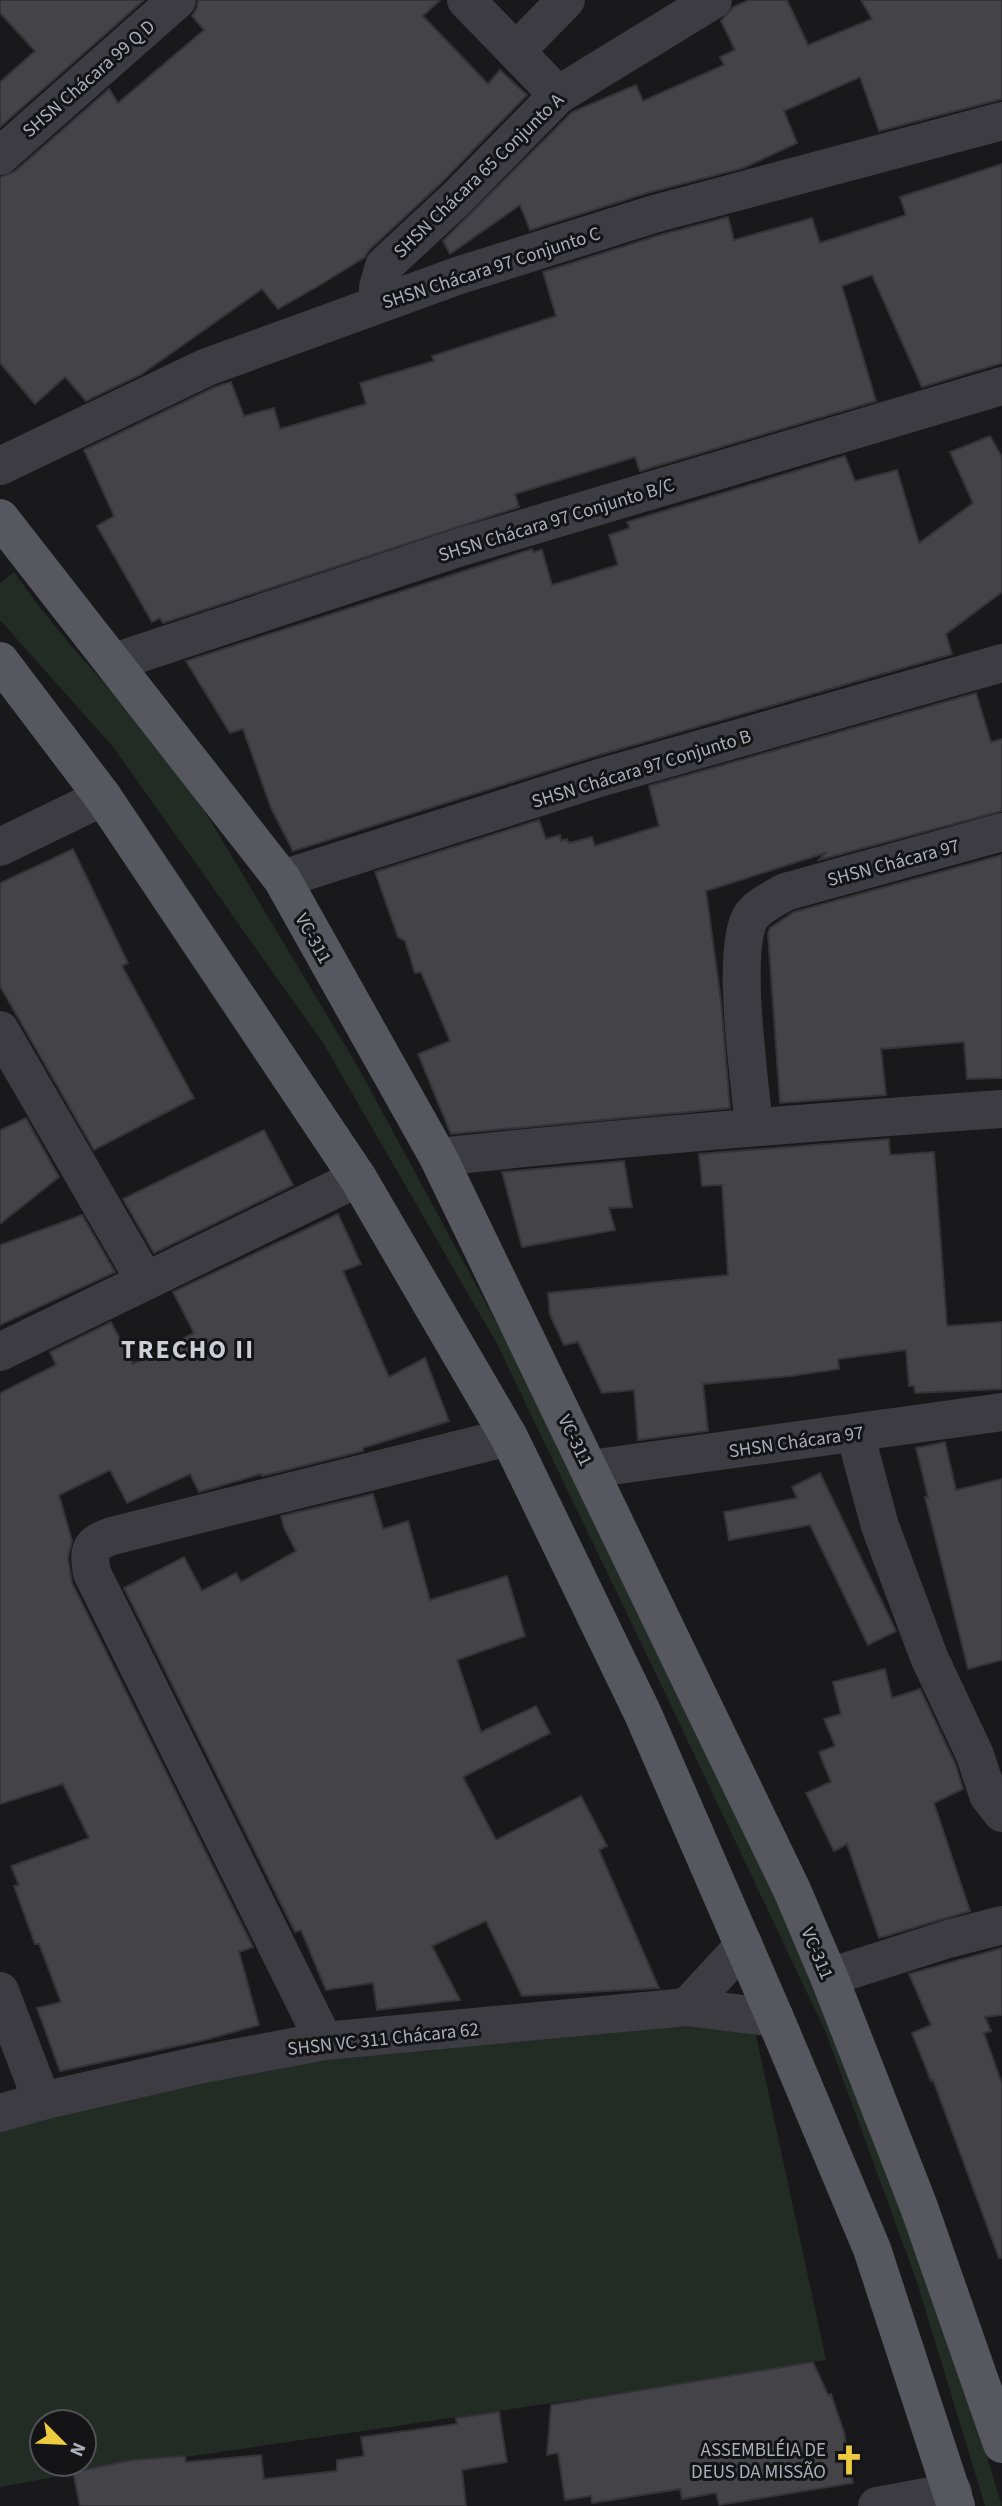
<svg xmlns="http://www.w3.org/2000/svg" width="1002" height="2506" viewBox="0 0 1002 2506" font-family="'Source Sans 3',sans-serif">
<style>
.green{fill:#232b25;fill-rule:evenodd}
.building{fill:#444348;stroke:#343337;stroke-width:2}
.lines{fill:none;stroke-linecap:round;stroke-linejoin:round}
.minor{stroke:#3c3c42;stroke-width:38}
.major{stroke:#56575f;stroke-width:38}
.labels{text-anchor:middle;stroke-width:6;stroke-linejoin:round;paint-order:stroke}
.street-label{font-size:19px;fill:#acaeba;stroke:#141416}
.poi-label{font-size:19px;fill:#acaeba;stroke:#141416;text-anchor:end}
.district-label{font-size:26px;font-weight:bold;letter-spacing:2px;fill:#cdced6;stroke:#141416}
</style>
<rect width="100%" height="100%" fill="#19191b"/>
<g class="green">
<path d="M14,572C65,646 132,709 186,780L358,1067L567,1453L715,1755L904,2188L1002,2506H985L917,2282L826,2033L656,1674L496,1342L323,1043L114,748L0,620V583Z"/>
<path d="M687,2007L756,2035L826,2360L709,2380L77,2473L0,2487V2113L42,2101ZM42,2422H84V2464H42Z"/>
</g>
<g class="building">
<path d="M0,0H144L0,127V82L35,51L0,13Z"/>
<path d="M198,0H440L423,16L488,84L500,70L527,95L442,182L369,250L365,257L320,285L278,309L262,289L142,374L86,401L65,377L35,404L0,363V177L14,172L109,89L118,103L204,30L192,16L197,8Z"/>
<path d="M749,0H787L808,45L872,19L861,0H1002V99L879,131L860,77L784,111L797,143L743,168L647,193L530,230L520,205L450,254L443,241L572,112L636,85L643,101L724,65L720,57L735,50L721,21L733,7Z"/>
<path d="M1002,164V363L922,387L872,275L842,286L876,401L640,471L635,457L515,494L519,507L163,623L160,618L152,622L97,526L114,516L84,450L215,387L231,382L244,416L274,408L280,429L366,404L360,383L434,361L432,356L556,316L543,272L660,235L728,217L734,240L812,218L820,243L906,215L900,197Z"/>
<path d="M990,436L1002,457V592L946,634L952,654L592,757L293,851L271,808L243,729L230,733L186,661L532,549L533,552L542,550L552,585L618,565L609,535L630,528L627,522L845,456L855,481L897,470L919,543L973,503L950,452Z"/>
<path d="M976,693L991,742L1002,739V811L819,860L825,853L706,891L721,1001L730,1108L451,1134L418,1054L450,1041L421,972L415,973L405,941L398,937L375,872L539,820L546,839L560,835L561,841L567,839L569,843L592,837L595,846L659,826L649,786Z"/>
<path d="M73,849L128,963L122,966L194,1098L94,1150L0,986V883Z"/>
<path d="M1002,855V1078L967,1079L964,1042L881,1049L886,1095L780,1103L768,934L770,928L794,912Z"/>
<path d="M26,1118L59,1177L0,1224V1130Z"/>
<path d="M264,1130L293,1185L154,1253L123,1199Z"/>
<path d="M889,1139L890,1155L934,1152L947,1326L1002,1322V1389L915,1393L914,1386H909L906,1350L838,1359L839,1369L791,1376L703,1384L708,1431L638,1440L634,1390L602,1393L578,1342L564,1345L550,1315L548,1293L728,1275L722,1185L702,1186L699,1154Z"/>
<path d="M624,1161L632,1207L609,1208L615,1230L522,1247L502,1172Z"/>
<path d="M338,1214L361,1264L343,1271L389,1377L425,1358L449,1421L363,1448V1451L262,1476L261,1474L199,1492L190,1474L127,1503L110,1470L59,1495L72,1541L68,1558L72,1583L253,1947L239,1952L259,2025L205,2040L60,2071L37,2008L61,2002L39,1944H35L14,1886L19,1885L11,1866L89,1838L63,1784L0,1804V1393L56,1365L50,1352L111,1322L133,1364L194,1333L173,1292Z"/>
<path d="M82,1215L115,1272L0,1325V1245Z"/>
<path d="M945,1442L956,1490L1002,1479V1660L968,1669L925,1497H928L916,1448Z"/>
<path d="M820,1473L896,1631L868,1645L810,1525L729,1540L724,1512L797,1498L792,1487Z"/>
<path d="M373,1494L383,1529L408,1521L430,1600L507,1576L525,1636L457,1660L481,1732L536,1706L550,1733L463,1777L496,1840L581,1796L607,1846L599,1850L659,1988L522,1996L486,1921L432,1946L460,2000L377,2010L373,1983L326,1990L301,1930L295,1932L124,1588L184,1557L202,1591L236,1573L241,1582L296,1551L284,1528L281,1516Z"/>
<path d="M885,1669L892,1698L920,1689L955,1763L963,1789L934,1803L970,1911L879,1938L847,1844L834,1851L806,1793L831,1782L819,1752L835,1746L824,1719L841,1714L833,1682Z"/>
<path d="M1002,1948V2015L985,2017L991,2031L984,2033L1002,2084V2258H999L933,2080L931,2081L912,2033L931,2025L909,1974Z"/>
<path d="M813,2362L828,2395L831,2394L844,2432L853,2483L719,2505L716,2493L682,2499L680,2489L592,2503L591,2496L565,2500L558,2453L547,2455L551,2405Z"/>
<path d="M499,2412L507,2462L462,2470L466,2506H80L73,2472L132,2460L185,2456L186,2462L261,2455L264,2479L337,2471V2460L364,2456L361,2437L457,2424L456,2418Z"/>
</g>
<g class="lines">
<g class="minor">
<path d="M466,0L558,95"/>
<path d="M517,50L566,0"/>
<path d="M0,156L177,0"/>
<path d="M379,304L378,287L384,266L457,198L558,95L713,0"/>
<path d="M0,466L207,367L457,276L654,214L1002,121"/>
<path d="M114,662L461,547L1002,386"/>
<path d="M0,847L103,797"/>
<path d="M282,879L599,778L1002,663"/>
<path d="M0,1030L145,1281"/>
<path d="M754,1127C750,1082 731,954 750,918C757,906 774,899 785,892L1002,832"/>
<path d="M438,1157C625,1137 813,1122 1002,1109"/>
<path d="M0,1352L358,1178"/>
<path d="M855,1433L880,1526L929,1657L975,1755L988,1795L1002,1813"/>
<path d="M590,1469L1002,1412"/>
<path d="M829,1977L948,1939L1002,1925"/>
<path d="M0,1991L42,2101"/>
<path d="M687,2007L744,1945"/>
<path d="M324,2041L92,1573C88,1550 89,1544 112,1536L509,1437"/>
<path d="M0,2113L42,2101L203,2064L324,2041L687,2007L775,2018"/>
<path d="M877,2506L953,2492"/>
</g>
<g class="major">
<path d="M0,518L282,879L438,1157L792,1890L829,1977L919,2207L1002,2444"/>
<path d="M0,661L103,797L358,1178L509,1437L643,1714L775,2018L872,2249L956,2506"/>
</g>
</g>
<defs>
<g id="church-bare" transform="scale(2.415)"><path d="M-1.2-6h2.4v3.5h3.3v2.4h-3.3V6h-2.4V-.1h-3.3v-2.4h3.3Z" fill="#edcb40" stroke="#141416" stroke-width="2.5" paint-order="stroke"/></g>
</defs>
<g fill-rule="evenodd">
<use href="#church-bare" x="849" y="2460"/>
</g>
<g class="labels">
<g class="street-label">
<text transform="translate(88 78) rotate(-41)" y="7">SHSN Chácara 99 Q D</text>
<text transform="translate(478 175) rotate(-44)" y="7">SHSN Chácara 65 Conjunto A</text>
<text transform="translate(491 267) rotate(-18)" y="7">SHSN Chácara 97 Conjunto C</text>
<text transform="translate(556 519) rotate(-17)" y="7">SHSN Chácara 97 Conjunto B/C</text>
<text transform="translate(641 768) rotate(-17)" y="7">SHSN Chácara 97 Conjunto B</text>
<text transform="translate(893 862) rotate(-15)" y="7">SHSN Chácara 97</text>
<text transform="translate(314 938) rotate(61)" y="7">VC-311</text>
<text transform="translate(576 1440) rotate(64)" y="7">VC-311</text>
<text transform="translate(796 1441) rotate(-8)" y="7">SHSN Chácara 97</text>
<text transform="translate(818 1953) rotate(67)" y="7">VC-311</text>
<text transform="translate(383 2038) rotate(-6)" y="7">SHSN VC 311 Chácara 62</text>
</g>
<g class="poi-label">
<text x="826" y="2456">ASSEMBLÉIA DE<tspan x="826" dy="22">DEUS DA MISSÃO</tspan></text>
</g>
<g class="district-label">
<text x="188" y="1358">TRECHO II</text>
</g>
</g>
<g transform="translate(63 2443) rotate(114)"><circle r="33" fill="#141416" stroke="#515258" stroke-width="2"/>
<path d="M0-5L12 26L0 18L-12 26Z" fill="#edcb40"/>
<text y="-10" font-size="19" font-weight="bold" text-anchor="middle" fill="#acaeba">N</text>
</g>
</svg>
